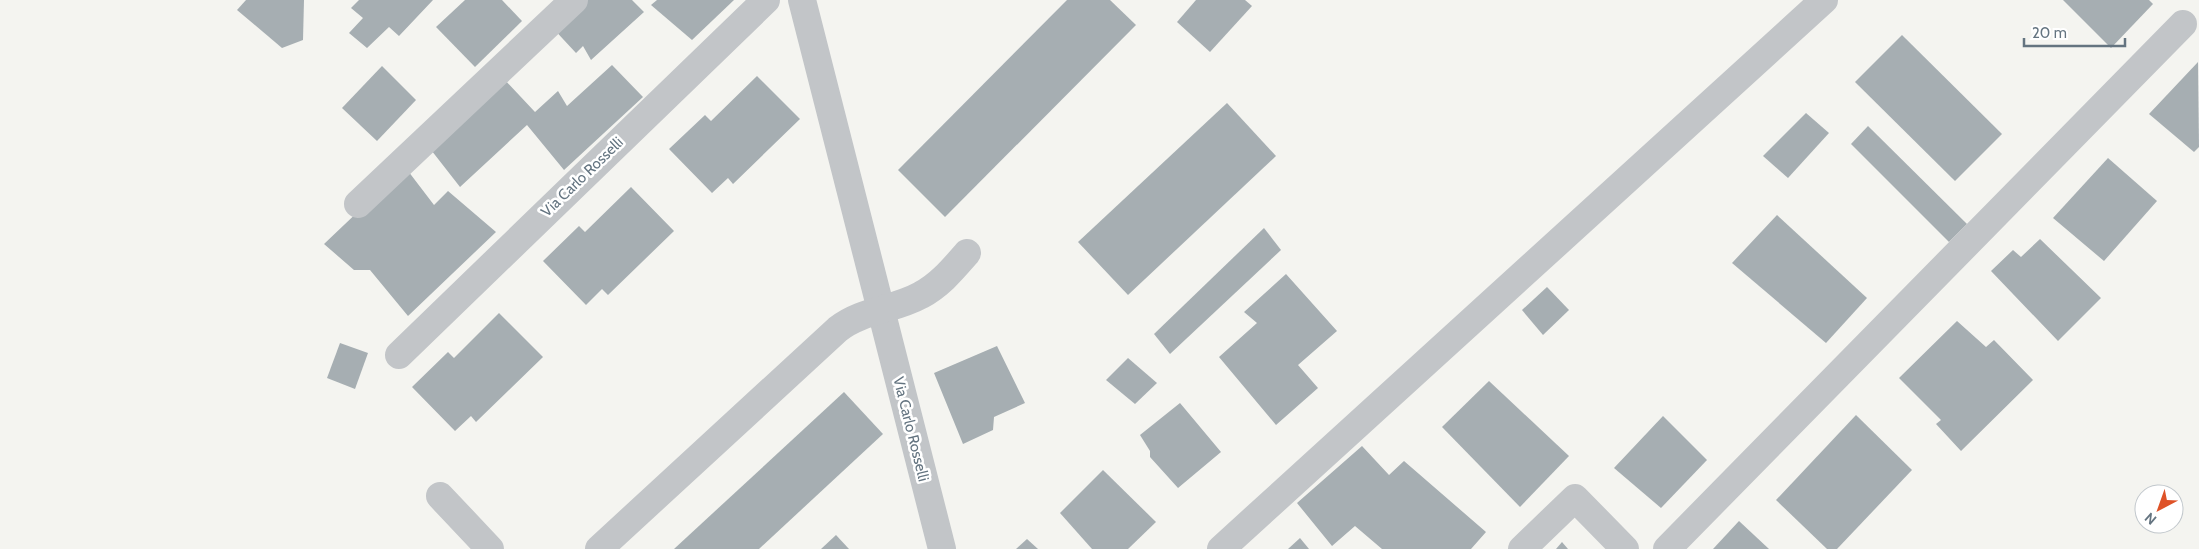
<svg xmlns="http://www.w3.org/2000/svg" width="2199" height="549" viewBox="0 0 2199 549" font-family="Cabin,sans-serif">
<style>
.building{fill:#a6aeb2}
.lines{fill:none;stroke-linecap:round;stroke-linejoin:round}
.minor{stroke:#c2c5c8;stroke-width:28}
.labels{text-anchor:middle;stroke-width:5;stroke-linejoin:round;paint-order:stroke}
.street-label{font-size:15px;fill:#647480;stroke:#fff}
</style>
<rect width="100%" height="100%" fill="#f4f4f0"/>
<g class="building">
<path d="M246,0H304L303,40L282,48L237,10Z"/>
<path d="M359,0H433L399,36L389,27L367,48L349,33L363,18L351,8Z"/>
<path d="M465,0H502L522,21L475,67L436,27Z"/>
<path d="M578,0H632L644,12L591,60L583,46L576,53L550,25Z"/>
<path d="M657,0H734L692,40L651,5Z"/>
<path d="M1067,0H1110L1136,25L945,217L898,170Z"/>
<path d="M1196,0H1245L1252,6L1210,52L1177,22Z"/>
<path d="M2063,0H2149L2153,4L2111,48Z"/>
<path d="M1902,35L2002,134L1955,181L1855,82Z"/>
<path d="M2198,62L2199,147L2194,152L2149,114Z"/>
<path d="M612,65L643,97L564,170L527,125L460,187L428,146L503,78L535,112L558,91L567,106Z"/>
<path d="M382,66L416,100L377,141L342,108Z"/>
<path d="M757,76L800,119L733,184L728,178L712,193L669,149L705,115L711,121Z"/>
<path d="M1227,103L1276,156L1128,295L1078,242Z"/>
<path d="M1806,113L1829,133L1788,178L1763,156Z"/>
<path d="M1868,126L1967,224L1949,242L1851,144Z"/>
<path d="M2108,158L2157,201L2104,261L2053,218Z"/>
<path d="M405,167L434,205L448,191L496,232L408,316L370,270H354L324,244Z"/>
<path d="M631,187L674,231L608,295L602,289L586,305L543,261L579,226L585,232Z"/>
<path d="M1777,215L1867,298L1826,343L1732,263Z"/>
<path d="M1264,228L1281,250L1170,354L1154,334Z"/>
<path d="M2040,239L2101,298L2058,341L1991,271L2013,250L2021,257Z"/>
<path d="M1286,274L1337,331L1298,365L1318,388L1276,425L1219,357L1257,323L1244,312Z"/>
<path d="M1547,287L1569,310L1543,335L1522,310Z"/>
<path d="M499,313L543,357L476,422L471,416L455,431L412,387L448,352L454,358Z"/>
<path d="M1957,321L1986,347L1994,340L2033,380L1961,451L1936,424L1941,420L1899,378Z"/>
<path d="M340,343L368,353L355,389L327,378Z"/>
<path d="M997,346L1025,403L994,417L993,430L963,444L934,373Z"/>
<path d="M1128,358L1157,383L1135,404L1106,380Z"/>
<path d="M1489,381L1569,456L1520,507L1442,427Z"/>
<path d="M844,392L883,434L759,549H674Z"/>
<path d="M1180,403L1221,452L1178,488L1150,457V451L1140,435Z"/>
<path d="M1856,415L1912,470L1837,549H1827L1776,500Z"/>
<path d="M1663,416L1707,460L1661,508L1614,468Z"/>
<path d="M1362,446L1389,475L1404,461L1486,532L1471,549H1382L1355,526L1332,546L1297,503Z"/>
<path d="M1103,470L1156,522L1128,549H1092L1060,513Z"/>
<path d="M1739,521L1769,549H1713Z"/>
<path d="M836,535L849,549H821Z"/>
<path d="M1300,538L1309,549H1288Z"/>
<path d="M1027,539L1038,549H1016Z"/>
<path d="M1562,542L1568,549H1556Z"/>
</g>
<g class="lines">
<g class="minor">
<path d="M802,0L942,549"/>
<path d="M358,204L574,0"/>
<path d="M399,355L766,0"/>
<path d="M440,496L490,549"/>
<path d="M599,549L838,329C862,310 894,310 921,295C940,285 953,269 967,253"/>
<path d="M1221,549L1824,0"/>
<path d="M1522,549L1575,498L1625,549"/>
<path d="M1667,549L2183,24"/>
</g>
</g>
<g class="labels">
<g class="street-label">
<text transform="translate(582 177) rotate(-44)" y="5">Via Carlo Rosselli</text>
<text transform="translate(911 429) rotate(76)" y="5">Via Carlo Rosselli</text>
</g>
</g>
<g transform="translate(2159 509) rotate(221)"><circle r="24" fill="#ffffff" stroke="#c1c7cc"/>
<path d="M0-4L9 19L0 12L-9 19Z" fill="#de5227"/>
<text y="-8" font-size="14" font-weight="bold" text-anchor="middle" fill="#647480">N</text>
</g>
<path d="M2024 38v8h101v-8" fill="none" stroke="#647480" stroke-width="2.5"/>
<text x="2032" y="38" font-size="15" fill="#647480" stroke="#ffffff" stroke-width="4" paint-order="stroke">20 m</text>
</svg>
